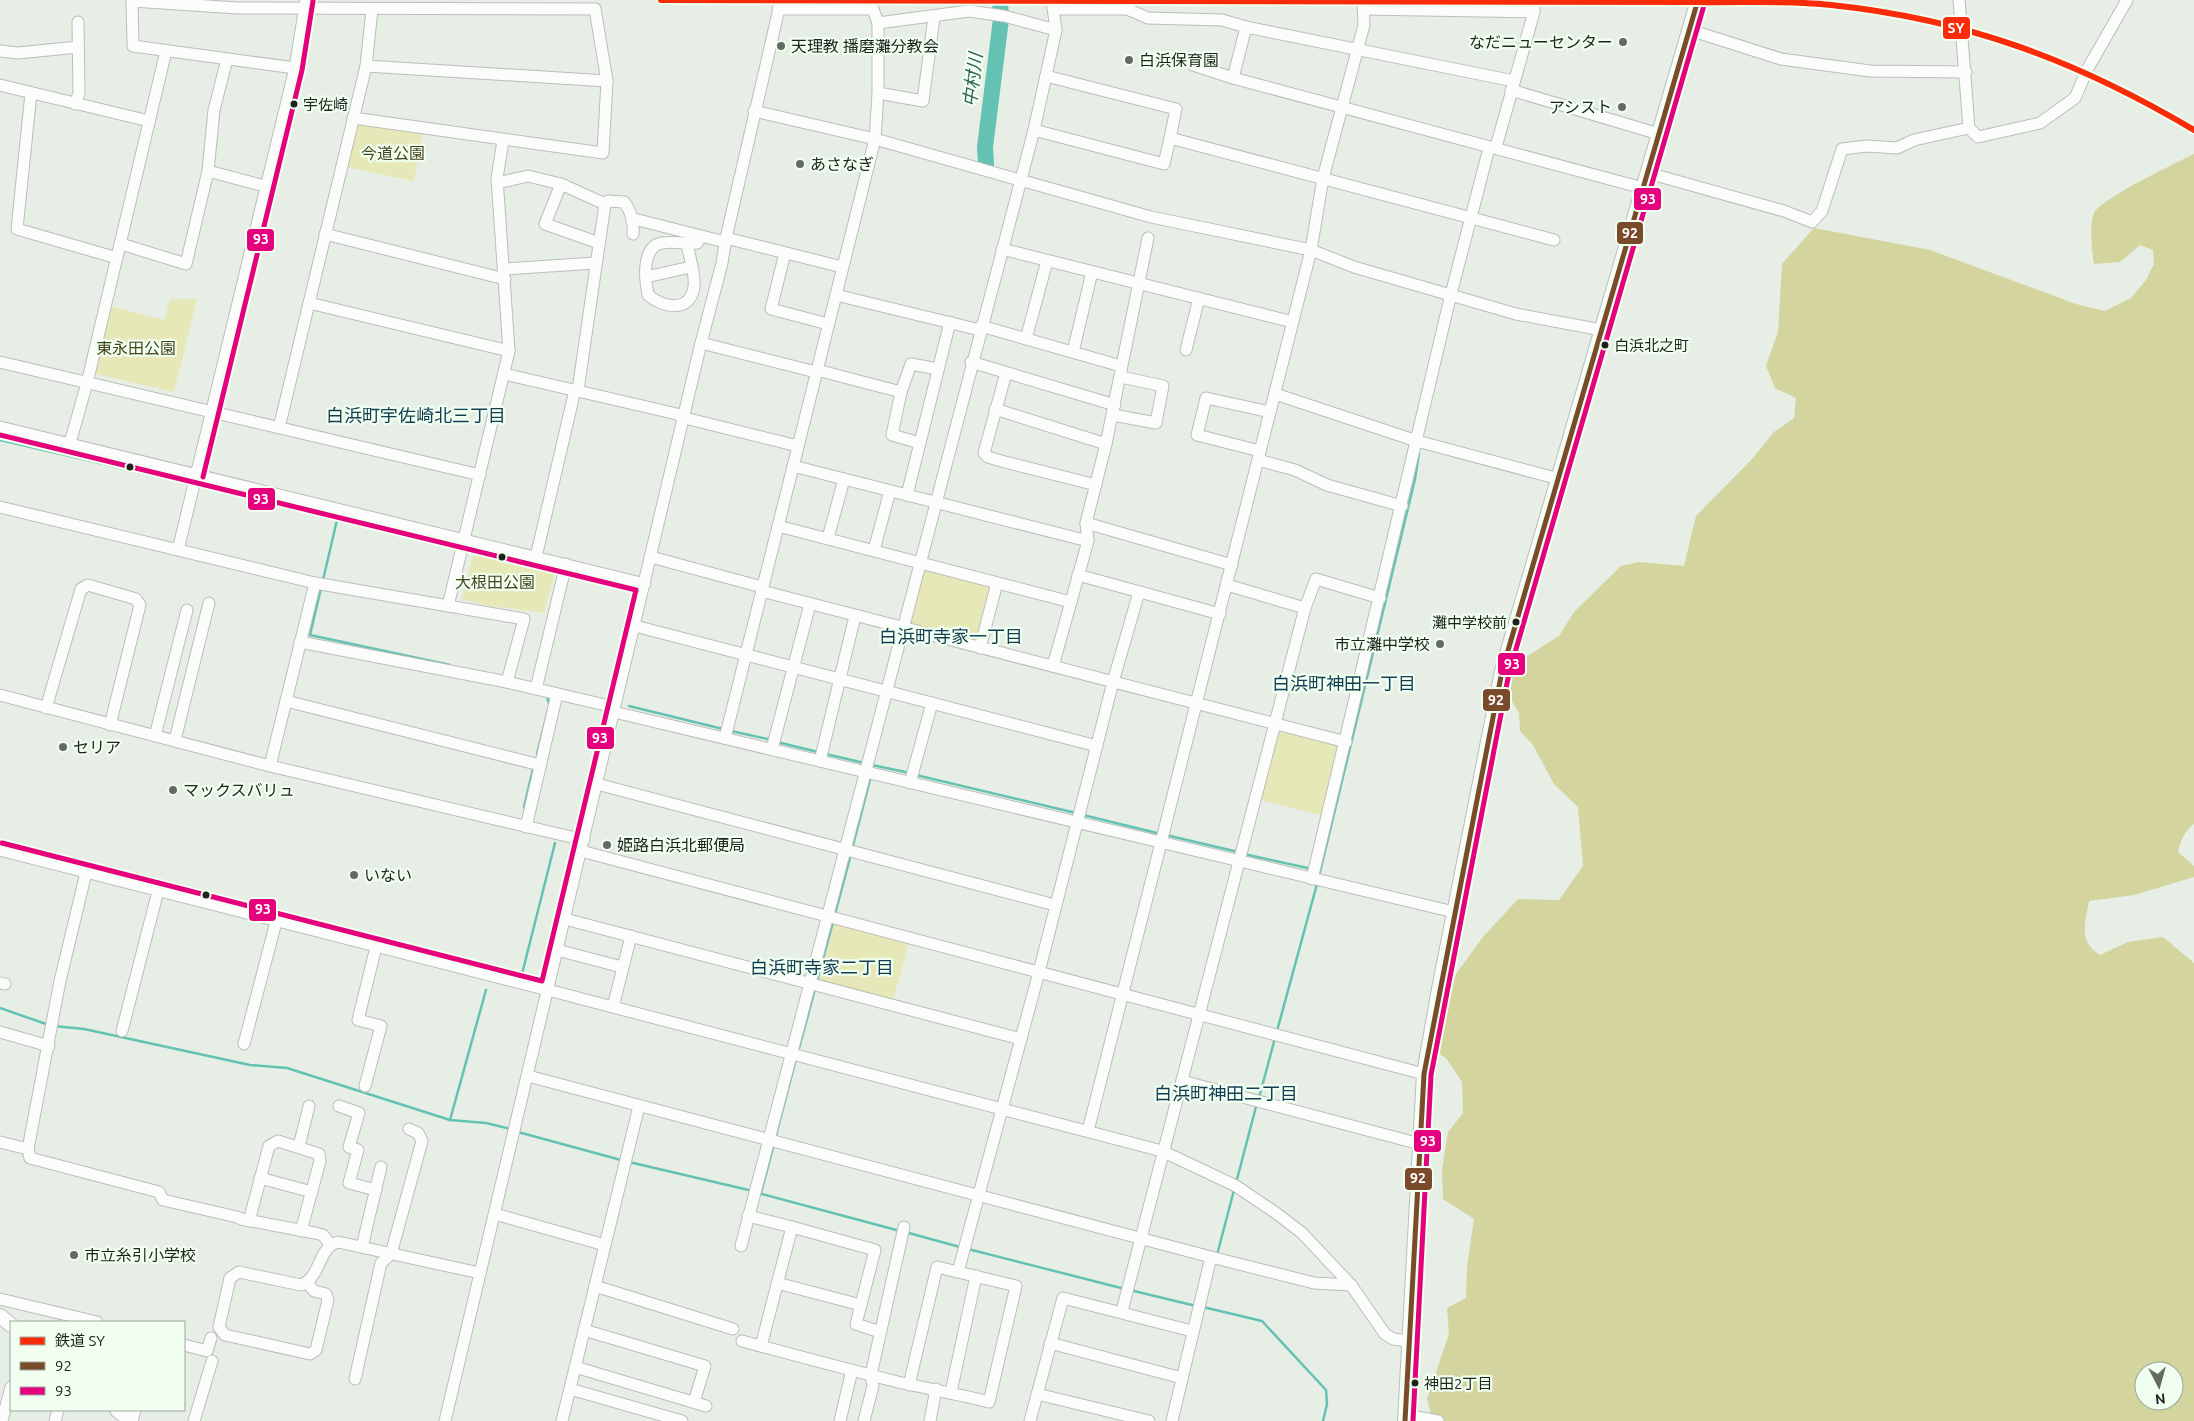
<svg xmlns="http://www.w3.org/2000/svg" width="2194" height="1421" viewBox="0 0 2194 1421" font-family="Ubuntu,'Noto Sans JP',sans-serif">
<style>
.green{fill:#e7e8b7}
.forest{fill:#d3d49e;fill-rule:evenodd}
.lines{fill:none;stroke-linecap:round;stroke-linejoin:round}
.stream{stroke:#64c2b2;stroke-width:2.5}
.river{stroke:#64c2b2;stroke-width:16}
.minor-casing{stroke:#babfb9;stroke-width:13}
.major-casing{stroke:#babfb9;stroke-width:16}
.minor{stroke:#fbfcfb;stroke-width:11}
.major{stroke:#fbfcfb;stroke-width:14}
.bus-1-casing{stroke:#f1fff0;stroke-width:9}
.bus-2-casing{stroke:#f1fff0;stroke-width:9}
.bus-1{stroke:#7a4b2a;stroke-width:5}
.bus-2{stroke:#e5007d;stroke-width:5}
.rail-1-casing{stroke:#f1fff0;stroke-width:10}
.rail-1{stroke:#fa2b08;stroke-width:6}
.poi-dot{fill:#646a63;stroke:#f1fff0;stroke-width:2}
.bus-dot{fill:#1e231d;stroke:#f1fff0;stroke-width:2}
.labels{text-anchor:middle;stroke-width:4.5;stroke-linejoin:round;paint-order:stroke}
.bus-label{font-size:15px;fill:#1e231d;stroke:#f1fff0;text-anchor:start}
.poi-label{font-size:16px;fill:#1e231d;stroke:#f1fff0;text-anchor:start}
.park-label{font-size:16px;fill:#47451e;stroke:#f1fff0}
.water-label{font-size:18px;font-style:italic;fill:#2f6258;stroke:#f1fff0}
.neighbourhood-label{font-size:18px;fill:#133d53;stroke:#f1fff0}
.line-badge{stroke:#f1fff0;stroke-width:2}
.badge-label{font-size:14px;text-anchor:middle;font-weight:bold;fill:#fff}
</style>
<rect width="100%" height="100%" fill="#e7eee6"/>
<g class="green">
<path d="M355,124L422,134L414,181L345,167Z"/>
<path d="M170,299H197L174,392L92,373L109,306L164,320Z"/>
<path d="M474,552L555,572L544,613L484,605L462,599Z"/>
<path d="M928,569L992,588L979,643L911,624L924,571Z"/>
<path d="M1282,732L1337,746L1340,753L1324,816L1260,800L1277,735Z"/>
<path d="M834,924L909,943L893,1000L819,981Z"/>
</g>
<path class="forest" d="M2194,154V824C2185,830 2180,842 2178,852L2194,866V877L2134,895L2089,901C2085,924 2078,941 2100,955L2128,942L2163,937L2194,963V1421H1445L1431,1414L1427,1399L1449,1334L1447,1308L1466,1298L1467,1267L1474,1219L1443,1199L1442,1170L1448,1132L1463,1113L1462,1082L1446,1058L1435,1051L1456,974L1483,937L1518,899L1559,900L1583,866L1578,807L1554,784L1533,745L1520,731L1519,713L1506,692L1518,662L1559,636L1574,612L1621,566L1639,562L1684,566L1696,516L1753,458L1774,432L1794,418L1796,398L1775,388L1766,366L1778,332L1782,264L1814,228L1930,250L2076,304L2105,311L2131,298L2146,280L2154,264L2153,250L2140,245L2120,262L2094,264C2092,251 2089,225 2094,213C2100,199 2176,163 2194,154ZM2144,1371H2174V1401H2144Z"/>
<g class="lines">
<g class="stream">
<path d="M0,440L191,484"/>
<path d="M198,486L337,520L323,580"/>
<path d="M321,588L310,635L450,665"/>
<path d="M547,697L549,704"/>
<path d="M629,706L723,729"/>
<path d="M731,731L772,740"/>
<path d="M777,742L818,752"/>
<path d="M537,754L548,710"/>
<path d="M826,754L864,763"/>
<path d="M872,765L910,773"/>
<path d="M916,775L1076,813"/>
<path d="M524,807L533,769"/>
<path d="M1083,815L1161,834"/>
<path d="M1166,835L1238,852"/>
<path d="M852,849L871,776"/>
<path d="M1244,854L1312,869"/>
<path d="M1319,876L1415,479L1419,453"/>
<path d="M835,914L851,854"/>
<path d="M492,966L522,974L555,843"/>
<path d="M817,981L833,922"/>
<path d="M0,1008L49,1025"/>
<path d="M54,1026L84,1029L250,1065L287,1068L450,1120L486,1123L511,1129"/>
<path d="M1277,1031L1317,884"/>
<path d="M798,1052L815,989"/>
<path d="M1259,1098L1275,1038"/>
<path d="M450,1120L486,990"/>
<path d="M518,1132L621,1160"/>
<path d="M775,1139L796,1059"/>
<path d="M629,1162L753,1191"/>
<path d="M1236,1183L1257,1103"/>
<path d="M758,1193L900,1231"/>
<path d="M761,1193L774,1144"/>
<path d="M905,1232L960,1247"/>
<path d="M968,1249L1125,1289"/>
<path d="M1217,1255L1234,1190"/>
<path d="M1130,1290L1196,1306"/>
<path d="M1203,1307L1262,1321L1326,1390L1327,1404L1323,1421"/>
</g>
<path class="river" d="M986,165L985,147L1001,19L1000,0"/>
<g class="minor-casing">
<g id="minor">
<path d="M1959,0L1969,128"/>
<path d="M778,9H873L878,23"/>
<path d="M1053,9H1127L1148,18L1222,20L1246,27L1514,81"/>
<path d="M1363,9L1534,12"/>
<path d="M1690,30L1781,59L1870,71L1966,72"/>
<path d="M0,51L18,53L78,47"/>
<path d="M1193,65L1233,78L1643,188"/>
<path d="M366,66L607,81"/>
<path d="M295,68L133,46L132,1L238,8L595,9L607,81L603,153L353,118"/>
<path d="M1046,76L1176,109L1170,138"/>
<path d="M1233,78L1246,27"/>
<path d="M0,85L149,121"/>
<path d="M1511,90L1659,134"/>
<path d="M31,93L17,229L117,258"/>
<path d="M878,93L923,101L934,17"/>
<path d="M75,104L79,93L78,22"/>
<path d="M754,111L875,139L1151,217L1311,250L1354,267L1516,314L1602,330"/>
<path d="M1034,130L1164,164L1170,138L1554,240"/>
<path d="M1496,147L1534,12V0"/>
<path d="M208,171L214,110L227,59"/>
<path d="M1648,173L1784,211L1812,222L1822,211L1842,149L1867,146L1897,148L1914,140L1969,128L1978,137L2040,123L2075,98L2087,70L2127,0"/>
<path d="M497,183L528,176L561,184L605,204L578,390"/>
<path d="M561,184L545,224L599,243"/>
<path d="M605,204L608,201L624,202C631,211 634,222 633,234"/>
<path d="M632,221L638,220L725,242"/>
<path d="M325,234L505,279"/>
<path d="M726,238L842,267"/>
<path d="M121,244L186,264L208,171L268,187"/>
<path d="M687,244C689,256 696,275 694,287C690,314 662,307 648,295C645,280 641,247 662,243C674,241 685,244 697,243L701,236"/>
<path d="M1002,249L1293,322"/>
<path d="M785,253L771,309L828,324"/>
<path d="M504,269L596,263"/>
<path d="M646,277L691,267"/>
<path d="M836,295L980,330"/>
<path d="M309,303L509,351"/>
<path d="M981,326L1121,366"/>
<path d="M1026,339L1047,261"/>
<path d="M701,343L816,372"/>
<path d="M1186,350L1199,298"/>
<path d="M1073,352L1092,272"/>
<path d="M0,362L480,475"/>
<path d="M971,362L1115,405"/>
<path d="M817,370L901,392"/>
<path d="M1006,373L984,453L988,457L1001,461L1096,485"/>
<path d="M504,374L677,414L685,418L798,446"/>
<path d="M1275,394L1417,441L1559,479"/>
<path d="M995,409L1106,444"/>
<path d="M1113,415L1156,423L1163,386L1121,377"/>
<path d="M0,427L645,584"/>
<path d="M279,428L366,66L372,10"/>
<path d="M70,443L87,383L166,51"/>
<path d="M920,443L892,435L901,392L911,364L938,369"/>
<path d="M1260,451L1197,435L1206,398L1270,412"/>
<path d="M1258,460L1295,470L1327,485L1402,506"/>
<path d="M793,466L1088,541"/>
<path d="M907,495L950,322"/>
<path d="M0,507L315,583L524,619L507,682"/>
<path d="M1086,523L1232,565"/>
<path d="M778,526L1071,602"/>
<path d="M828,538L844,479"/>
<path d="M178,550L295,68L306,0"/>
<path d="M874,550L890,491"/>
<path d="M536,557L575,390"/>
<path d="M651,557L762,587"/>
<path d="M1078,575L1220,614"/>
<path d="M1227,585L1305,608"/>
<path d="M762,591L1346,742"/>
<path d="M448,606L509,351L497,178L503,141"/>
<path d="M635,626L1097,746"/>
<path d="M300,642L507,682L605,705L614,712L1454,912"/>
<path d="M980,648L997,583"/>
<path d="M1053,666L1088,541L1086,523L1106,444L1148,238"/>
<path d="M536,689L566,564"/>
<path d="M0,695L270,766L584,840"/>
<path d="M286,701L540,765"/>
<path d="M46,708L81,589L88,585L136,599L140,605L110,725"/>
<path d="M155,736L187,610"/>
<path d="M725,738L875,139L878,93V23L969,11L1004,16L1056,30"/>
<path d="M175,740L209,603"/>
<path d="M772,749L810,604"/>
<path d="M820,761L855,616"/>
<path d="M270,766L315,583"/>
<path d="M910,783L932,703"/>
<path d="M597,784L1055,905"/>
<path d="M526,827L557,694"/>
<path d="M0,850L548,990L1162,1151L1236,1186L1276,1213L1302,1233L1351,1285L1385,1334L1393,1339L1408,1341"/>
<path d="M581,851L1424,1074"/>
<path d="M1312,879L1451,294L1489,148"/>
<path d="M565,919L1021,1039"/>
<path d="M557,950L622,967"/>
<path d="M0,983L5,984"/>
<path d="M613,1007L631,936"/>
<path d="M122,1031L158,891"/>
<path d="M0,1032L49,1046"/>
<path d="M244,1044L276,922"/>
<path d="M528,1076L1211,1257L1314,1283L1351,1285"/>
<path d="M1182,1081L1420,1144"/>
<path d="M365,1086L381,1026L358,1020L376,947"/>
<path d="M339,1106L359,1113L349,1147L358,1150L349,1183L376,1190"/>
<path d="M1088,1131L1311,250L1323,178L1364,25L1363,0"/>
<path d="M0,1142L28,1149L30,1158L159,1192L163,1200L237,1217L241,1219L315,1233L323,1235L330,1244"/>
<path d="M299,1146L309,1106"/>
<path d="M28,1149L60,981L86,873"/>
<path d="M260,1178L312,1192"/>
<path d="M495,1214L605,1245"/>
<path d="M748,1216L792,1227L761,1346"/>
<path d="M249,1221L269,1146L278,1141L319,1154L320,1161L301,1231"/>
<path d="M792,1227L875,1250L856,1324L880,1332"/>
<path d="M741,1246L1034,130L1056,30L1052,0"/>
<path d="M362,1247L381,1167"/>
<path d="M958,1272L1039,972L1113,682L1139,592"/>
<path d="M307,1283L314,1291L326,1294L328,1300L316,1350L310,1354L225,1335L219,1327L230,1278L239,1272L301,1285C322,1277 317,1248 338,1242L480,1273"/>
<path d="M777,1283L861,1305"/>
<path d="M595,1286L733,1329"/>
<path d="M0,1299L97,1322"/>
<path d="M1122,1311L1305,608L1316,579L1380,598"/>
<path d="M584,1330L705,1366L694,1402"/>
<path d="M742,1341C794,1355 846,1369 898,1382C929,1389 959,1394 989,1402L1016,1286L937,1267L909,1385"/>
<path d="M1050,1343L1182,1378"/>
<path d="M184,1345L207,1351L211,1338"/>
<path d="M575,1367L706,1406"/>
<path d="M355,1379L381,1263L391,1254L422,1141L418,1133L409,1129"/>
<path d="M570,1389L682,1421"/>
<path d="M951,1392L976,1276"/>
<path d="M1037,1394L1149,1421"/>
<path d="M1405,1415L1438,1421"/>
<path d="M2,1421L11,1387"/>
<path d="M55,1421L58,1410"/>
<path d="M132,1421L135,1410"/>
<path d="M194,1421L212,1361"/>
<path d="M445,1421L701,343L722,263L726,238L781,0"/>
<path d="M562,1421L639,1106"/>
<path d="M840,1421L852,1370"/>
<path d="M864,1421L873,1386L871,1375L904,1227"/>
<path d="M930,1421L936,1389"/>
<path d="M1030,1421L1063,1298L1192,1331"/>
<path d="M1172,1421L1211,1257"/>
</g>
</g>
<g class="major-casing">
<g id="major">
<path d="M0,1316L11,1325"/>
<path d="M117,1410L131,1421"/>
<path d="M1405,1421L1424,1074L1439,989L1502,671L1698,0"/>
</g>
</g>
<use href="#minor" class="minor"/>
<use href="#major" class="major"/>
<g class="bus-1-casing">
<path id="bus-1" d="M1405,1421L1424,1074L1502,671L1698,0"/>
</g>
<g class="bus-2-casing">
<g id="bus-2">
<path d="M0,435L636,590L542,981L2,843"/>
<path d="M203,477L302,70L313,1"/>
<path d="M1413,1421L1431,1075L1509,673L1705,2"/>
</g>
</g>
<use href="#bus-1" class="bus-1"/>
<use href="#bus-2" class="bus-2"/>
<g class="rail-1-casing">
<path id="rail-1" d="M661,0L1698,2C1742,3 1787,0 1831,5C1966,19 2078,61 2194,130"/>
</g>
<use href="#rail-1" class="rail-1"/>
</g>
<g class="poi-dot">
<circle cx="1623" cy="42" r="5"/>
<circle cx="781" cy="46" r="5"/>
<circle cx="1129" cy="60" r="5"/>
<circle cx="1622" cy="107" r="5"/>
<circle cx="800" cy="164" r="5"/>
<circle cx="1440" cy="644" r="5"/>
<circle cx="63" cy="747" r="5"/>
<circle cx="173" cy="790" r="5"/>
<circle cx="607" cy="845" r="5"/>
<circle cx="354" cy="875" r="5"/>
<circle cx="74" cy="1255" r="5"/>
</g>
<g class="bus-dot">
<circle cx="294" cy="104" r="4.5"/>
<circle cx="1605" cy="345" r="4.5"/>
<circle cx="130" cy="467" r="4.5"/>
<circle cx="502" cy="557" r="4.5"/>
<circle cx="1516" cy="622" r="4.5"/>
<circle cx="206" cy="895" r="4.5"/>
<circle cx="1415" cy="1383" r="4.5"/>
</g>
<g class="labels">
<g class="bus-label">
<text x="303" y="110">宇佐崎</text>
<text x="1614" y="351">白浜北之町</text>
<text x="1507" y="628" text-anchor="end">灘中学校前</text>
<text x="1424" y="1389">神田2丁目</text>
</g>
<g class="poi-label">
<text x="1613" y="48" text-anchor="end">なだニューセンター</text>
<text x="791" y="52">天理教 播磨灘分教会</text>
<text x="1139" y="66">白浜保育園</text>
<text x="1612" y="113" text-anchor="end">アシスト</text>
<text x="810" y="170">あさなぎ</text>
<text x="1430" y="650" text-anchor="end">市立灘中学校</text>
<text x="73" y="753">セリア</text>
<text x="183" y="796">マックスバリュ</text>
<text x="617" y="851">姫路白浜北郵便局</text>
<text x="364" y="881">いない</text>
<text x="84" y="1261">市立糸引小学校</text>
</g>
<g class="park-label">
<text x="393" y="159">今道公園</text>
<text x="136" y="354">東永田公園</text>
<text x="495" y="588">大根田公園</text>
</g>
<g class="water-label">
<text transform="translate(973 80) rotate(-83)" y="6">中村川</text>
</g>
<g class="neighbourhood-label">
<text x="416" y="422">白浜町宇佐崎北三丁目</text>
<text x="951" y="643">白浜町寺家一丁目</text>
<text x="1344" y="690">白浜町神田一丁目</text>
<text x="822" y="974">白浜町寺家二丁目</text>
<text x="1226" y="1100">白浜町神田二丁目</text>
</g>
</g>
<g class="line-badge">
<rect x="1942" y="16" width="29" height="24" rx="5" fill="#fa2b08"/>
<rect x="1633" y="187" width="29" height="24" rx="5" fill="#e5007d"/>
<rect x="1616" y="221" width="28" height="24" rx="5" fill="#7a4b2a"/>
<rect x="246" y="228" width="29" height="24" rx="5" fill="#e5007d"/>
<rect x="247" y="487" width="29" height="24" rx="5" fill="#e5007d"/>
<rect x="1497" y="652" width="29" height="24" rx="5" fill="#e5007d"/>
<rect x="1482" y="688" width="29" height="24" rx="5" fill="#7a4b2a"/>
<rect x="586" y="726" width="29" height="24" rx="5" fill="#e5007d"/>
<rect x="248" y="898" width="29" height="24" rx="5" fill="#e5007d"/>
<rect x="1413" y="1129" width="29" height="24" rx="5" fill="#e5007d"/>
<rect x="1404" y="1167" width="29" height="24" rx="5" fill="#7a4b2a"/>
</g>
<g class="badge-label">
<text x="1956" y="33">SY</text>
<text x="1648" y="204">93</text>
<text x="1630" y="238">92</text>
<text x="261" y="244">93</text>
<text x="261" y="504">93</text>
<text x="1512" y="669">93</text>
<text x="1496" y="705">92</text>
<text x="600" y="743">93</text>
<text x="263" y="914">93</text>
<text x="1428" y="1146">93</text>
<text x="1418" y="1183">92</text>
</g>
<rect x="10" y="1321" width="175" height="90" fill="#f1fff0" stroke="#9da79c"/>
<rect x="20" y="1337" width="25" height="8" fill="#fa2b08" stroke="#9da79c"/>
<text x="55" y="1346" font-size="15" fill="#1e231d">鉄道 SY</text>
<rect x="20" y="1362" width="25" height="8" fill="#7a4b2a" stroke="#9da79c"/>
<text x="55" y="1371" font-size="15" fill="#1e231d">92</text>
<rect x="20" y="1387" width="25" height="8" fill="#e5007d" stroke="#9da79c"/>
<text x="55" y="1396" font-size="15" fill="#1e231d">93</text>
<g transform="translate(2159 1386) rotate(174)"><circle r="24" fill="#f1fff0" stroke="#9da79c"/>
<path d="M0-4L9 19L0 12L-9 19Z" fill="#646a63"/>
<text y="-8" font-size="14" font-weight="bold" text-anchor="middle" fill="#1e231d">N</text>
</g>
</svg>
